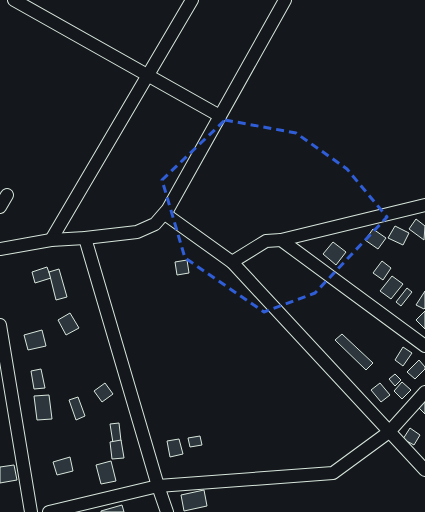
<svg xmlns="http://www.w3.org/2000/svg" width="425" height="512" viewBox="0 0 425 512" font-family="Rubik,sans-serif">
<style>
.building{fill:#2c363c;stroke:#d8e6dc}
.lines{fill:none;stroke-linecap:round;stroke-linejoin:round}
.minor-casing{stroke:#d8e6dc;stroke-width:14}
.minor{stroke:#14181c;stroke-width:12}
.marked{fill:none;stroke:#305dd8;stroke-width:3;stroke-dasharray:8 5;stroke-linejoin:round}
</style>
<rect width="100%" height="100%" fill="#14181c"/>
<g class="building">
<path d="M416,219L425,226L424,240L409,229Z"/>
<path d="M395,226L409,233L403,245L388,238Z"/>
<path d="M373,229L386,238L378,249L365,240Z"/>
<path d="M333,242L346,252L336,265L323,254Z"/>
<path d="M187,260L189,273L177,275L175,262Z"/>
<path d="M382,261L391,268L383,280L373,273Z"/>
<path d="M47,267L51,278L35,283L32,272Z"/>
<path d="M59,269L67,297L56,300L49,272Z"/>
<path d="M392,276L403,284L391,299L380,291Z"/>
<path d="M407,288L412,292L401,306L396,302Z"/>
<path d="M425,291V308L424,309L416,305Z"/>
<path d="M425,311V329L416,320Z"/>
<path d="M70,313L79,328L66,335L58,320Z"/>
<path d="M42,330L46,346L28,350L24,335Z"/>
<path d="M342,334L373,363L366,370L335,340Z"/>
<path d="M403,347L412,353L403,366L395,360Z"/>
<path d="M419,360L425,367V369L415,379L407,372Z"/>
<path d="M41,369L45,388L34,389L31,371Z"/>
<path d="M395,374L401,380L395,386L389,379Z"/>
<path d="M402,382L411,390L402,399L394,391Z"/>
<path d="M105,383L113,394L102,402L94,391Z"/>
<path d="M380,383L390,395L381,402L371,390Z"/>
<path d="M49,395L52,419L37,420L34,396Z"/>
<path d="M78,397L85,416L76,420L69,400Z"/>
<path d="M425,400V414L418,407Z"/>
<path d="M119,423L121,441L113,443L110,424Z"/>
<path d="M410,428L420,435L414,445L403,439Z"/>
<path d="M200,436L202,445L190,447L188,438Z"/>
<path d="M179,439L183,454L170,457L167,441Z"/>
<path d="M121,440L124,458L112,459L110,442Z"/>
<path d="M70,457L73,471L57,475L53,462Z"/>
<path d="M111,461L116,481L101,484L96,465Z"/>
<path d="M14,465L17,480L0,483V467Z"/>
<path d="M204,490L207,506L184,511L181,495Z"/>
<path d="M122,505L124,512H101V511Z"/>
</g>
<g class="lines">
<g class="minor-casing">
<g id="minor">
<path d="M14,0L220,116"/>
<path d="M0,207L7,195"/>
<path d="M165,214L232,262L425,470"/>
<path d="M85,238L158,486L167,512"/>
<path d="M51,240L192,0"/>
<path d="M281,240L425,346"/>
<path d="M0,249L51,240L85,238L137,232L155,224L168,209L285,0"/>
<path d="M232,262L266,241L281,240L425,205"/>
<path d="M0,325L31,512"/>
<path d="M49,512L158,486L333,473L389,432L425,392"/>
</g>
</g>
<use href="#minor" class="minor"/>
</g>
<path class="marked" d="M225,120L296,133L347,169L387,217L315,293L264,312L185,258L162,180Z"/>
</svg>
